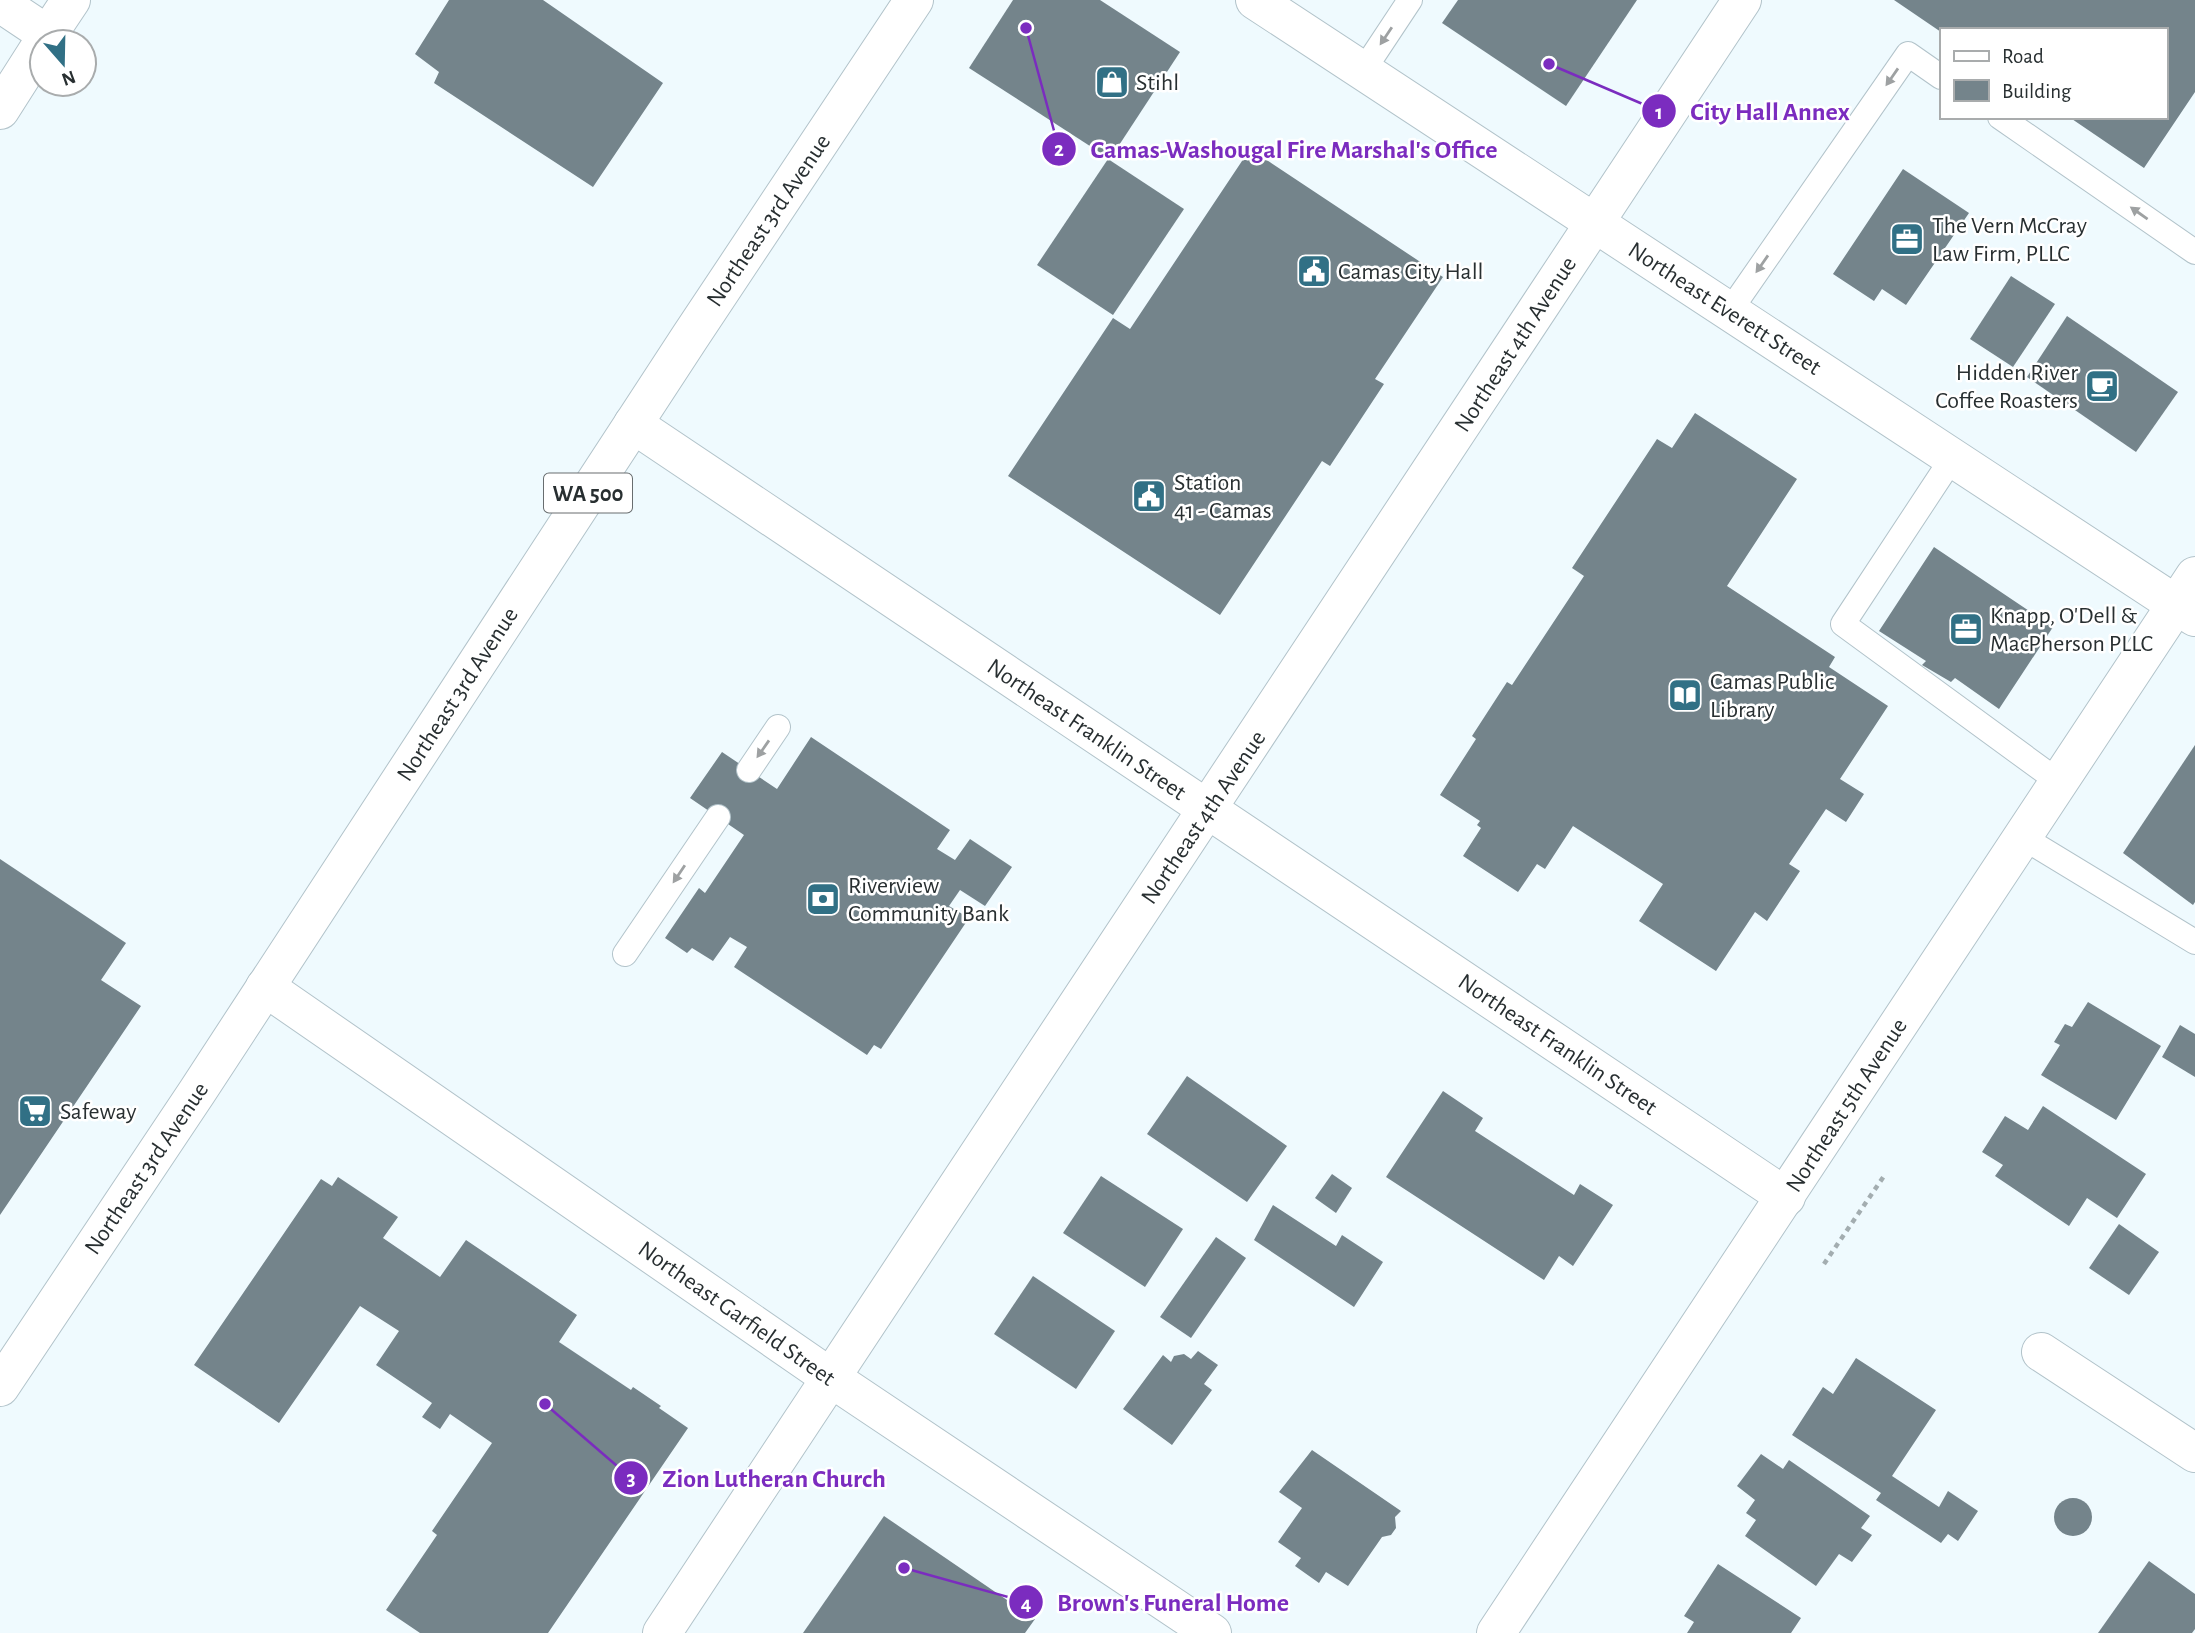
<svg xmlns="http://www.w3.org/2000/svg" width="2195" height="1633" viewBox="0 0 2195 1633" font-family="'Alegreya Sans',sans-serif">
<style>
.building{fill:#74848b}
.lines{fill:none;stroke-linecap:round;stroke-linejoin:round}
.service-casing{stroke:#b2c3ca;stroke-width:26}
.minor-casing{stroke:#b2c3ca;stroke-width:40}
.secondary-casing{stroke:#b2c3ca;stroke-width:40}
.primary-casing{stroke:#b2c3ca;stroke-width:40}
.path{stroke:#a3adb0;stroke-width:4.5;stroke-dasharray:5 5;stroke-linecap:butt}
.service{stroke:#fff;stroke-width:24}
.minor{stroke:#fff;stroke-width:38}
.secondary{stroke:#fff;stroke-width:38}
.primary{stroke:#fff;stroke-width:38}
.oneway{fill:#9ea1a2}
.labels{text-anchor:middle;stroke-width:5;stroke-linejoin:round;paint-order:stroke}
.shield{fill:#fff;stroke:#686d6f;stroke-width:2}
.shield-label{font-size:23px;font-weight:bold;fill:#282f31}
.poi-label{font-size:24px;fill:#282f31;stroke:#fff;text-anchor:start}
.street-label{font-size:24px;fill:#282f31;stroke:#fff}
.leader{fill:none;stroke:#7b2cbf;stroke-width:2.5}
.callout-dot{fill:#7b2cbf;stroke:#fff;stroke-width:2.5}
.mark-label{font-size:21px;text-anchor:middle;font-weight:bold;fill:#fff}
.callout-label{font-size:26px;text-anchor:middle;font-weight:bold;fill:#7b2cbf;stroke:#fff;stroke-width:5;stroke-linejoin:round;paint-order:stroke}
</style>
<rect width="100%" height="100%" fill="#effafe"/>
<g class="building">
<path d="M449,0H543L663,83L593,187L434,83L439,72L415,54Z"/>
<path d="M1013,0H1100L1180,52L1110,159L969,68Z"/>
<path d="M1458,0H1637L1566,106L1442,23Z"/>
<path d="M1894,0H2195V92L2144,168L2069,117H2165V30H1941V32Z"/>
<path d="M1250,149L1443,277L1375,379L1384,384L1330,466L1322,461L1220,615L1008,476L1113,318L1130,329Z"/>
<path d="M1108,159L1184,209L1113,315L1037,265Z"/>
<path d="M1903,169L1969,213L1906,305L1882,289L1874,301L1833,274Z"/>
<path d="M2011,276L2055,304L2013,367L1970,339Z"/>
<path d="M2067,316L2178,392L2136,452L2027,377Z"/>
<path d="M1695,413L1797,479L1727,586L1835,657L1829,667L1888,706L1840,779L1864,794L1846,822L1826,809L1789,864L1800,871L1767,921L1755,912L1716,971L1639,921L1663,884L1573,826L1545,869L1537,864L1518,892L1463,856L1481,828L1477,825L1480,821L1440,795L1476,739L1472,736L1507,682L1512,685L1584,576L1572,568L1657,439L1672,448Z"/>
<path d="M1934,547L2053,627L1999,709L1955,678L1951,682L1922,665L1926,661L1879,631Z"/>
<path d="M811,737L950,830L937,849L955,860L970,839L1012,867L985,906L960,890L949,906L969,918L881,1049L874,1045L867,1055L734,967L747,947L730,937L713,961L692,948L687,953L665,938L699,888L705,893L744,835L690,798L722,752L777,789Z"/>
<path d="M2195,745V902L2193,905L2123,853Z"/>
<path d="M0,859L126,943L101,980L141,1006L0,1215Z"/>
<path d="M2088,1002L2161,1046L2116,1120L2041,1075L2060,1045L2054,1042L2065,1024L2072,1027Z"/>
<path d="M2180,1025L2195,1034V1077L2162,1057Z"/>
<path d="M1187,1076L1287,1146L1247,1202L1147,1134Z"/>
<path d="M1443,1091L1483,1118L1475,1131L1574,1195L1580,1184L1613,1205L1573,1266L1559,1256L1544,1280L1386,1177Z"/>
<path d="M2043,1106L2146,1174L2117,1218L2087,1198L2069,1226L1995,1176L2003,1165L1982,1152L2005,1116L2028,1130Z"/>
<path d="M1332,1174L1352,1188L1336,1213L1315,1198Z"/>
<path d="M1101,1176L1183,1229L1145,1287L1063,1233Z"/>
<path d="M338,1177L398,1217L383,1238L440,1277L466,1240L577,1315L559,1342L631,1390L633,1387L661,1406L659,1408L688,1428L548,1633H420L386,1610L437,1535L432,1531L492,1443L450,1414L440,1429L422,1417L432,1403L376,1365L399,1331L360,1306L279,1423L194,1365L321,1179L332,1186Z"/>
<path d="M1273,1205L1336,1246L1342,1235L1383,1262L1354,1307L1254,1240Z"/>
<path d="M2119,1224L2159,1252L2129,1295L2089,1268Z"/>
<path d="M1216,1237L1246,1258L1191,1338L1160,1317Z"/>
<path d="M1033,1276L1115,1331L1076,1389L994,1334Z"/>
<path d="M1198,1351L1218,1365L1204,1384L1212,1390L1172,1445L1123,1409L1163,1355L1171,1362L1174,1356L1184,1354L1191,1359Z"/>
<path d="M1856,1358L1936,1410L1892,1476L1939,1507L1948,1491L1978,1511L1958,1541L1948,1534L1941,1543L1876,1500L1881,1493L1792,1435L1823,1387L1833,1394Z"/>
<path d="M1312,1450L1401,1511L1395,1517L1396,1528L1391,1535L1382,1537L1348,1586L1326,1572L1319,1583L1295,1566L1301,1558L1278,1542L1302,1508L1279,1492Z"/>
<path d="M1761,1454L1783,1469L1789,1460L1870,1516L1861,1528L1872,1535L1852,1562L1839,1554L1816,1586L1745,1536L1756,1520L1746,1513L1755,1500L1737,1486Z"/>
<circle cx="2073" cy="1517" r="19"/>
<path d="M884,1516L1035,1619L1025,1633H803Z"/>
<path d="M2149,1561L2195,1594V1629L2192,1633H2098Z"/>
<path d="M1718,1564L1801,1618L1791,1633H1687L1694,1622L1684,1616Z"/>
</g>
<g class="lines">
<g class="service-casing">
<g id="service">
<path d="M1363,71L1410,0"/>
<path d="M2000,117L2195,252"/>
<path d="M1729,312L1908,54L1941,77"/>
<path d="M1953,457L1843,624L2059,782"/>
<path d="M749,770L778,727"/>
<path d="M2022,837L2195,942"/>
<path d="M625,954L718,817"/>
</g>
</g>
<g class="minor-casing">
<g id="minor">
<path d="M1255,0L2195,617"/>
<path d="M0,3L48,35"/>
<path d="M43,42L71,0"/>
<path d="M0,110L42,44"/>
<path d="M633,424L1786,1197"/>
<path d="M2041,1352L2195,1453"/>
<path d="M662,1633L1742,0"/>
<path d="M1496,1633L2195,576"/>
</g>
</g>
<g class="secondary-casing">
<path id="secondary" d="M265,987L831,1378L1212,1633"/>
</g>
<g class="primary-casing">
<path id="primary" d="M0,1387L197,1092L690,337L914,0"/>
</g>
<path class="path" d="M1824,1264L1884,1176"/>
<use href="#service" class="service"/>
<use href="#minor" class="minor"/>
<use href="#secondary" class="secondary"/>
<use href="#primary" class="primary"/>
</g>
<defs><path id="oneway-solid" d="M-6-.8H1V-3.2L6.5 0L1 3.2V.8H-6Z" transform="scale(1.75)"/></defs>
<g class="oneway">
<use href="#oneway-solid" transform="translate(1386 36) rotate(124)"/>
<use href="#oneway-solid" transform="translate(1892 77) rotate(125)"/>
<use href="#oneway-solid" transform="translate(2139 213) rotate(-145)"/>
<use href="#oneway-solid" transform="translate(1762 264) rotate(125)"/>
<use href="#oneway-solid" transform="translate(763 749) rotate(125)"/>
<use href="#oneway-solid" transform="translate(679 874) rotate(124)"/>
</g>
<defs>
<g id="shop-square" transform="scale(1.75)"><rect x="-9" y="-9" width="18" height="18" rx="4" fill="#317085" stroke="#fff"/><path d="M-5-2.5h2.3a2.7 3.5 0 0 1 5.4 0H5L5.5 6h-11ZM-1.5-2.5h3a1.5 2.3 0 0 0-3 0Z" fill="#fff"/></g>
<g id="office-square" transform="scale(1.75)"><rect x="-9" y="-9" width="18" height="18" rx="4" fill="#317085" stroke="#fff"/><path d="M-6-3h4V-5.5h4V-3h4V5H-6ZM-1-4.5V-3h2v-1.5ZM-6 0V1H6V0Z" fill="#fff"/></g>
<g id="civic-square" transform="scale(1.75)"><rect x="-9" y="-9" width="18" height="18" rx="4" fill="#317085" stroke="#fff"/><path d="M-.6-6.5H3V-4.5H.6V-3L4-1V1h2V6H-6V1h2V-1L-.6-3ZM-1.2 2.5V6h2.4V2.5Z" fill="#fff"/></g>
<g id="cafe-square" transform="scale(1.75)"><rect x="-9" y="-9" width="18" height="18" rx="4" fill="#317085" stroke="#fff"/><path d="M-5.5-4.5H6V0H3Q3 3.5 0 3.5H-2.5Q-5.5 3.5-5.5 0ZM3-3.2v2h1.7v-2ZM-6 4.5H4V6H-6Z" fill="#fff"/></g>
<g id="library-square" transform="scale(1.75)"><rect x="-9" y="-9" width="18" height="18" rx="4" fill="#317085" stroke="#fff"/><path d="M-6-4Q-3-5.5-.7-3.5V5Q-3 3-6 4ZM6-4Q3-5.5 .7-3.5V5Q3 3 6 4Z" fill="#fff"/></g>
<g id="bank-square" transform="scale(1.75)"><rect x="-9" y="-9" width="18" height="18" rx="4" fill="#317085" stroke="#fff"/><path d="M-6-4H6V4H-6ZM0-2.3a2.3 2.3 0 1 0 0 4.6a2.3 2.3 0 1 0 0-4.6Z" fill="#fff"/></g>
<g id="supermarket-square" transform="scale(1.75)"><rect x="-9" y="-9" width="18" height="18" rx="4" fill="#317085" stroke="#fff"/><path d="M-6-5.5h2.5l.6 2H6L4.5 2H-2.5L-4.4-4H-6ZM-1.5 3.2a1.3 1.3 0 1 0 .1 0ZM3 3.2a1.3 1.3 0 1 0 .1 0Z" fill="#fff"/></g>
</defs>
<g fill-rule="evenodd">
<use href="#shop-square" x="1112" y="82"/>
<use href="#office-square" x="1907" y="239"/>
<use href="#civic-square" x="1314" y="271"/>
<use href="#cafe-square" x="2102" y="386"/>
<use href="#civic-square" x="1149" y="496"/>
<use href="#office-square" x="1966" y="629"/>
<use href="#library-square" x="1685" y="695"/>
<use href="#bank-square" x="823" y="899"/>
<use href="#supermarket-square" x="35" y="1111"/>
</g>
<g class="labels">
<rect class="shield" x="544" y="473.5" width="88" height="39" rx="5"/>
<g class="shield-label">
<text x="588" y="501">WA 500</text>
</g>
<g class="poi-label">
<text x="1136" y="90">Stihl</text>
<text x="1932" y="233">The Vern McCray<tspan x="1932" dy="28">Law Firm, PLLC</tspan></text>
<text x="1338" y="279">Camas City Hall</text>
<text x="2078" y="380" text-anchor="end">Hidden River<tspan x="2078" dy="28">Coffee Roasters</tspan></text>
<text x="1174" y="490">Station<tspan x="1174" dy="28">41 - Camas</tspan></text>
<text x="1990" y="623">Knapp, O'Dell &amp;<tspan x="1990" dy="28">MacPherson PLLC</tspan></text>
<text x="1710" y="689">Camas Public<tspan x="1710" dy="28">Library</tspan></text>
<text x="848" y="893">Riverview<tspan x="848" dy="28">Community Bank</tspan></text>
<text x="60" y="1119">Safeway</text>
</g>
<g class="street-label">
<text transform="translate(768 220) rotate(-56)" y="8">Northeast 3rd Avenue</text>
<text transform="translate(1725 308) rotate(33)" y="8">Northeast Everett Street</text>
<text transform="translate(1515 344) rotate(-57)" y="8">Northeast 4th Avenue</text>
<text transform="translate(457 694) rotate(-57)" y="8">Northeast 3rd Avenue</text>
<text transform="translate(1087 729) rotate(34)" y="8">Northeast Franklin Street</text>
<text transform="translate(1203 817) rotate(-56)" y="8">Northeast 4th Avenue</text>
<text transform="translate(1558 1044) rotate(34)" y="8">Northeast Franklin Street</text>
<text transform="translate(1846 1105) rotate(-57)" y="8">Northeast 5th Avenue</text>
<text transform="translate(146 1168) rotate(-56)" y="8">Northeast 3rd Avenue</text>
<text transform="translate(737 1313) rotate(35)" y="8">Northeast Garfield Street</text>
</g>
</g>
<path class="leader" d="M1549 64L1659 111M1026 28L1059 149M545 1404L631 1478M904 1568L1026 1602"/>
<g class="callout-dot">
<circle cx="1549" cy="64" r="7"/>
<circle cx="1026" cy="28" r="7"/>
<circle cx="545" cy="1404" r="7"/>
<circle cx="904" cy="1568" r="7"/>
<circle cx="1659" cy="111" r="18"/>
<circle cx="1059" cy="149" r="18"/>
<circle cx="631" cy="1478" r="18"/>
<circle cx="1026" cy="1602" r="18"/>
</g>
<g class="mark-label">
<text x="1659" y="119">1</text>
<text x="1059" y="156">2</text>
<text x="631" y="1485">3</text>
<text x="1026" y="1610">4</text>
</g>
<g class="callout-label">
<text x="1770" y="120">City Hall Annex</text>
<text x="1294" y="158">Camas-Washougal Fire Marshal's Office</text>
<text x="774" y="1487">Zion Lutheran Church</text>
<text x="1173" y="1611">Brown's Funeral Home</text>
</g>
<rect x="1940" y="28" width="228" height="91" fill="#ffffff" stroke="#a9acad" stroke-width="2"/>
<rect x="1954" y="51" width="35" height="10" fill="#ffffff" stroke="#a9acad" stroke-width="2"/>
<text x="2002" y="63" font-size="21" fill="#282f31">Road</text>
<rect x="1954" y="80" width="35" height="21" fill="#74848b" stroke="#a9acad" stroke-width="2"/>
<text x="2002" y="98" font-size="21" fill="#282f31">Building</text>
<g transform="translate(63 63) rotate(160)"><circle r="33" fill="#ffffff" stroke="#a9acad" stroke-width="2"/>
<path d="M0-5L12 26L0 18L-12 26Z" fill="#317085"/>
<text y="-10" font-size="19" font-weight="bold" text-anchor="middle" fill="#282f31">N</text>
</g>
</svg>
